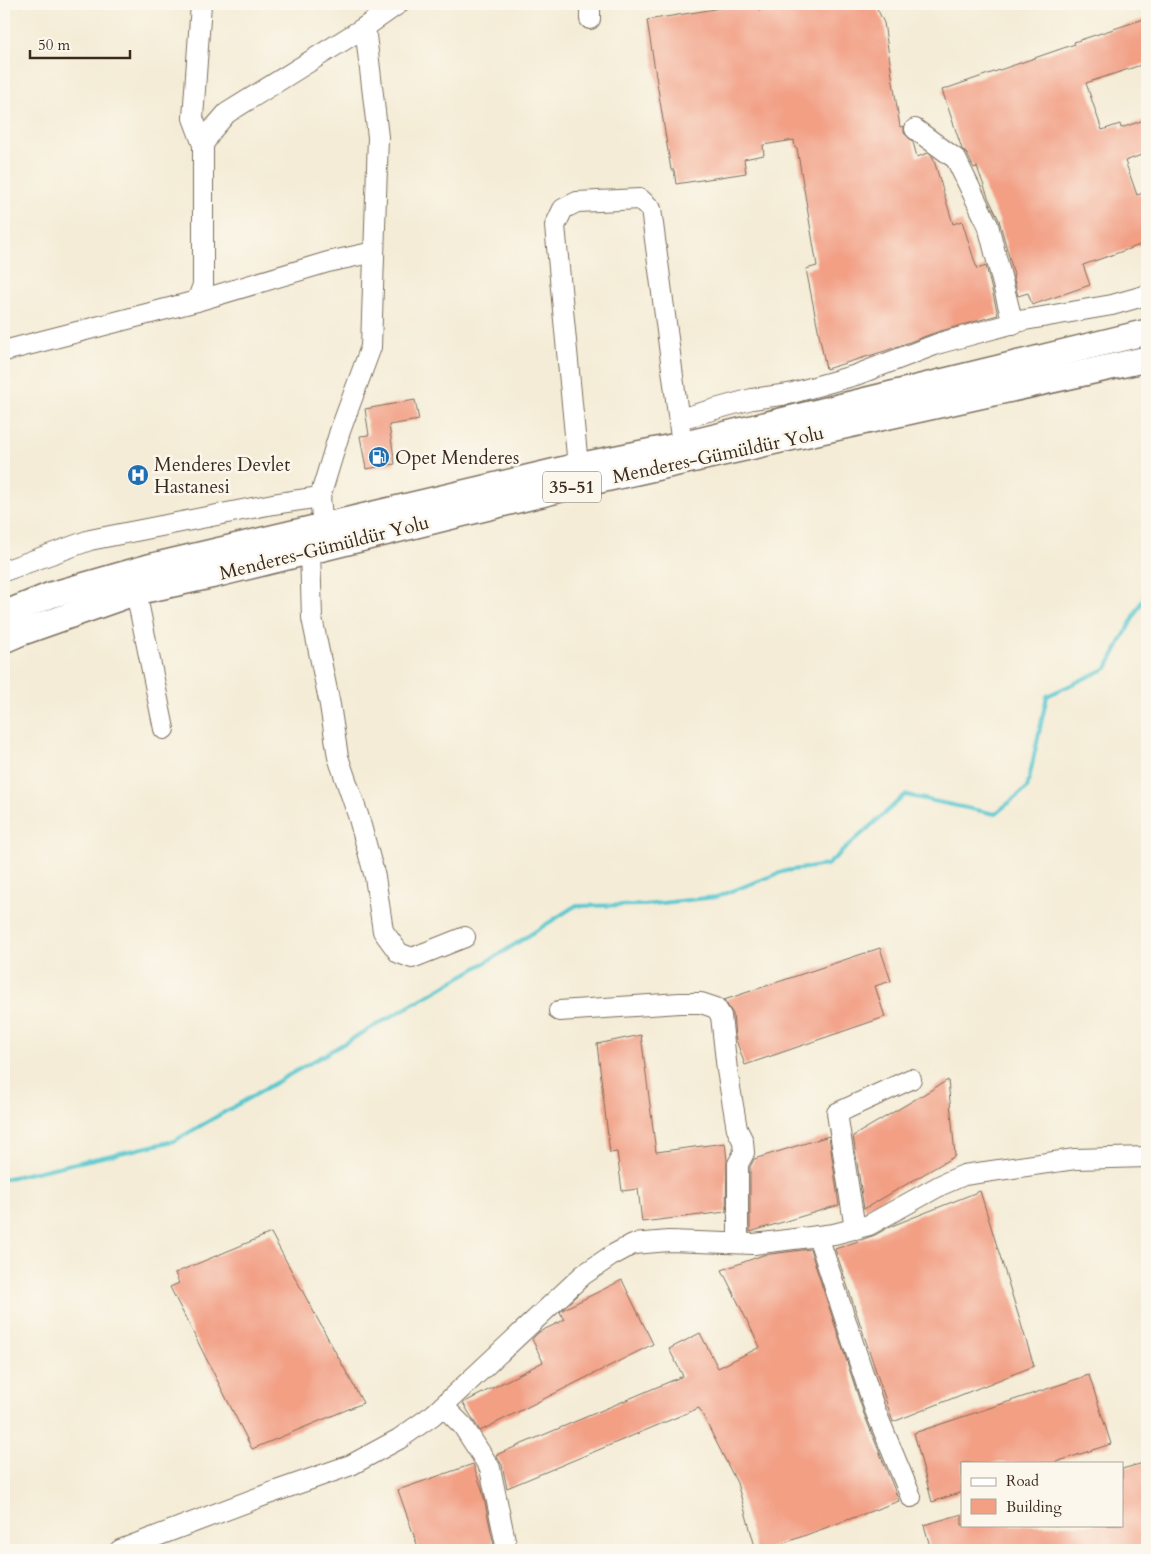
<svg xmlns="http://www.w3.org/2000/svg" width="1151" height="1554" viewBox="0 0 1151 1554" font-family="Cardo,serif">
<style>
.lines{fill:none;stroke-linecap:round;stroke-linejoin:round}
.stream{stroke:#5bc8d0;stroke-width:4}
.building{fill:#f29f84}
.minor-casing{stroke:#7c6e5e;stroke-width:22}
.major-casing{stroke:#7c6e5e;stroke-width:28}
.minor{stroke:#fff;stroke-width:20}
.major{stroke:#fff;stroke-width:25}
.labels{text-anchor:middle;stroke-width:5;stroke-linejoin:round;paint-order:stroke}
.shield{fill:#fbf7ec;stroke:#75685c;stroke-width:1}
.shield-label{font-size:18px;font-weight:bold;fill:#3b2a1e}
.street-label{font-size:19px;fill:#3b2a1e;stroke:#fbf7ec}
.poi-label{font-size:19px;fill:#3b2a1e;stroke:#fbf7ec;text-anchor:start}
</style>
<rect width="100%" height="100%" fill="#fbf7ec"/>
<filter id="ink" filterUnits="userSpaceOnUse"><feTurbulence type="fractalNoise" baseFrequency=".02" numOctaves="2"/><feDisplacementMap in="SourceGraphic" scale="10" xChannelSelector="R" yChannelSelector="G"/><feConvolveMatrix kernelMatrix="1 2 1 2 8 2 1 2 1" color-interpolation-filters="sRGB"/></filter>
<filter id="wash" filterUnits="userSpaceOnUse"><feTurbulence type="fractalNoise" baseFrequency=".0096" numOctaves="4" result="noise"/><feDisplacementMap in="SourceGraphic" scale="20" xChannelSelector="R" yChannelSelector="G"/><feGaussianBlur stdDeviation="1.12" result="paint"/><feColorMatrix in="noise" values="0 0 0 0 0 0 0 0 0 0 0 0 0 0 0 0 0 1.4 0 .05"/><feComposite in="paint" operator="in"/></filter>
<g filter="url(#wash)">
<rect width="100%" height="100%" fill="#f4ecd6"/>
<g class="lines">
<path class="stream" d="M4,1179L174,1141L495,957L575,906L644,905L716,897L785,871L827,865L905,795L995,814L1027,788L1047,696L1107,668L1147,591"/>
</g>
<g id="blocks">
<g class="building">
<path d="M746,4H758L759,10L794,4H875L884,23L900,127L904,126V133L913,142L917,157L928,153L933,157L953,224L962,221L977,269L986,266L998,315L937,332L885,351L826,369L806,269L817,266L797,148H795L794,140L763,145L764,155L744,159L746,173L676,184L674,170H671L647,20Z"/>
<path d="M1147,18V63L1086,83L1102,130L1120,124L1121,128L1147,119V153L1125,161L1137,195L1147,192V229L1142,231L1146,243L1083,265L1090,285L1032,305L1028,293L1018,296L1013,276L1014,275L999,220L988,197L977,167L974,168L967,154L962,149L942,90L1075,44L1074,42Z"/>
<path d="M415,400L419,420L389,425L395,464L366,469L360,436L369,435L365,409Z"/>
<path d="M880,948L891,981L875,986L885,1017L745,1065L735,1037L733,1014L724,1000Z"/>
<path d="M641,1035L656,1152L725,1143L727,1160L726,1212L642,1222L638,1189L622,1191L617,1152L610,1153L597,1044Z"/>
<path d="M948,1080L955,1156L864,1209L853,1136Z"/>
<path d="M829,1136L839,1205L750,1232V1167L754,1159Z"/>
<path d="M980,1191L1034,1366L893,1422L835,1249L875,1235L889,1227Z"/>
<path d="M271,1233L363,1403L252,1449L170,1287L179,1283L175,1273Z"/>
<path d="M810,1249L864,1414L899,1501L765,1550H756L737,1483L699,1408L507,1488L502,1465L496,1455L683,1376L669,1349L700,1333L718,1368L760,1347L722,1270L763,1255Z"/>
<path d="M622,1280L653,1344L480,1431L463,1403L543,1362L532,1339L539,1332L564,1320L560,1312L564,1309Z"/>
<path d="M1089,1375L1111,1444L1053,1463H962V1492L932,1502L914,1433Z"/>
<path d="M1147,1462V1550H931L924,1525L962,1514V1525H1122V1469Z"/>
<path d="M473,1464L482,1489L495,1550H419L398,1490Z"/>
</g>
</g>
</g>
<g filter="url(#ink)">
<use href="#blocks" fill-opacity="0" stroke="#7c6e5e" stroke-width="1"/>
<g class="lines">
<g class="minor-casing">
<g id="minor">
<path d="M201,4L193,118L203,145"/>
<path d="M590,4V19"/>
<path d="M915,129L956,159L988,225L1013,324"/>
<path d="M197,301L203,285V145L213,129L227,113L365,27L398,4"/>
<path d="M4,351L197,301L328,262L374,252"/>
<path d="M679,419L752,399L789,394L856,375L940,343L1025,320L1112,305L1147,295"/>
<path d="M578,466L555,226L563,209L577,202L640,199L651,209L682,445"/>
<path d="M323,527L320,497L340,431L371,347L378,137L365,27"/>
<path d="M310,550L312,618L330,705L338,757L358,815L375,877L383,931L399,953L412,958L465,937"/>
<path d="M4,571L90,540L273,504L320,497"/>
<path d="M136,592L164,729"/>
<path d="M559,1011L680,1003H701L716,1008L721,1016L727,1070L737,1129L743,1141L744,1153L738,1164V1243"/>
<path d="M855,1229L837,1113L911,1079"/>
<path d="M818,1236L875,1410L911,1497"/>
<path d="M443,1406L463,1426L490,1468L507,1550"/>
<path d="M120,1550L268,1494L351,1465L399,1439L433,1415L583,1275L611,1256L633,1244L669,1241L754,1244L834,1234L869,1225L941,1185L964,1175L1075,1159L1147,1157"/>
</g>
</g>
<g class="major-casing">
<g id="major">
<path d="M4,614L51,595L149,567L578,466L682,445L1147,332"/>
<path d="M4,640L20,633L136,592L214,575L582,484L1147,359"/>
</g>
</g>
<use href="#minor" class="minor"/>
<use href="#major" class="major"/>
</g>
</g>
<defs>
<g id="fuel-disc" transform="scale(1.125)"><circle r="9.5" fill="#1f6fb2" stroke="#fbf7ec"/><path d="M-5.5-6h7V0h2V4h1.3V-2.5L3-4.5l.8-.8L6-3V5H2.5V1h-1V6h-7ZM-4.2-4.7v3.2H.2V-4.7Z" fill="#fff"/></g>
<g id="hospital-disc" transform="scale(1.125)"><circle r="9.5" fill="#1f6fb2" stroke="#fbf7ec"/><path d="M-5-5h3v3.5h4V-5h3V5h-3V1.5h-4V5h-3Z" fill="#fff"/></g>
</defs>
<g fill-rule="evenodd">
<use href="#fuel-disc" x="379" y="457"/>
<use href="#hospital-disc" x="138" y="475"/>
</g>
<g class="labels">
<rect class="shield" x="543" y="471.5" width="58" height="31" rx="4"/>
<g class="shield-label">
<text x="572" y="493">35-51</text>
</g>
<g class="street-label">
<text transform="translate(718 454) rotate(-12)" y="7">Menderes-Gümüldür Yolu</text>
<text transform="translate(324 547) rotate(-14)" y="7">Menderes-Gümüldür Yolu</text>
</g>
<g class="poi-label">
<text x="395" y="464">Opet Menderes</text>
<text x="154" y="471">Menderes Devlet<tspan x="154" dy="22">Hastanesi</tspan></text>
</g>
</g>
<rect width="1151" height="1554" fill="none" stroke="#fbf7ec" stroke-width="20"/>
<rect x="961" y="1462" width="162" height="65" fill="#fbf7ec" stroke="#aea59a"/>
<rect x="971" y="1478" width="25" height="8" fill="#ffffff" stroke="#aea59a"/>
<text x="1006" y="1486" font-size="15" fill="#3b2a1e">Road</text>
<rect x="971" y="1499" width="25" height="15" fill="#f29f84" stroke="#aea59a"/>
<text x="1006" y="1512" font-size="15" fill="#3b2a1e">Building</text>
<path d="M30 50v8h100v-8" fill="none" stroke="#3b2a1e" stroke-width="2.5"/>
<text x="38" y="50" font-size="15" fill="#3b2a1e" stroke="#fbf7ec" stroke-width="4" paint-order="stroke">50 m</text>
</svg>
